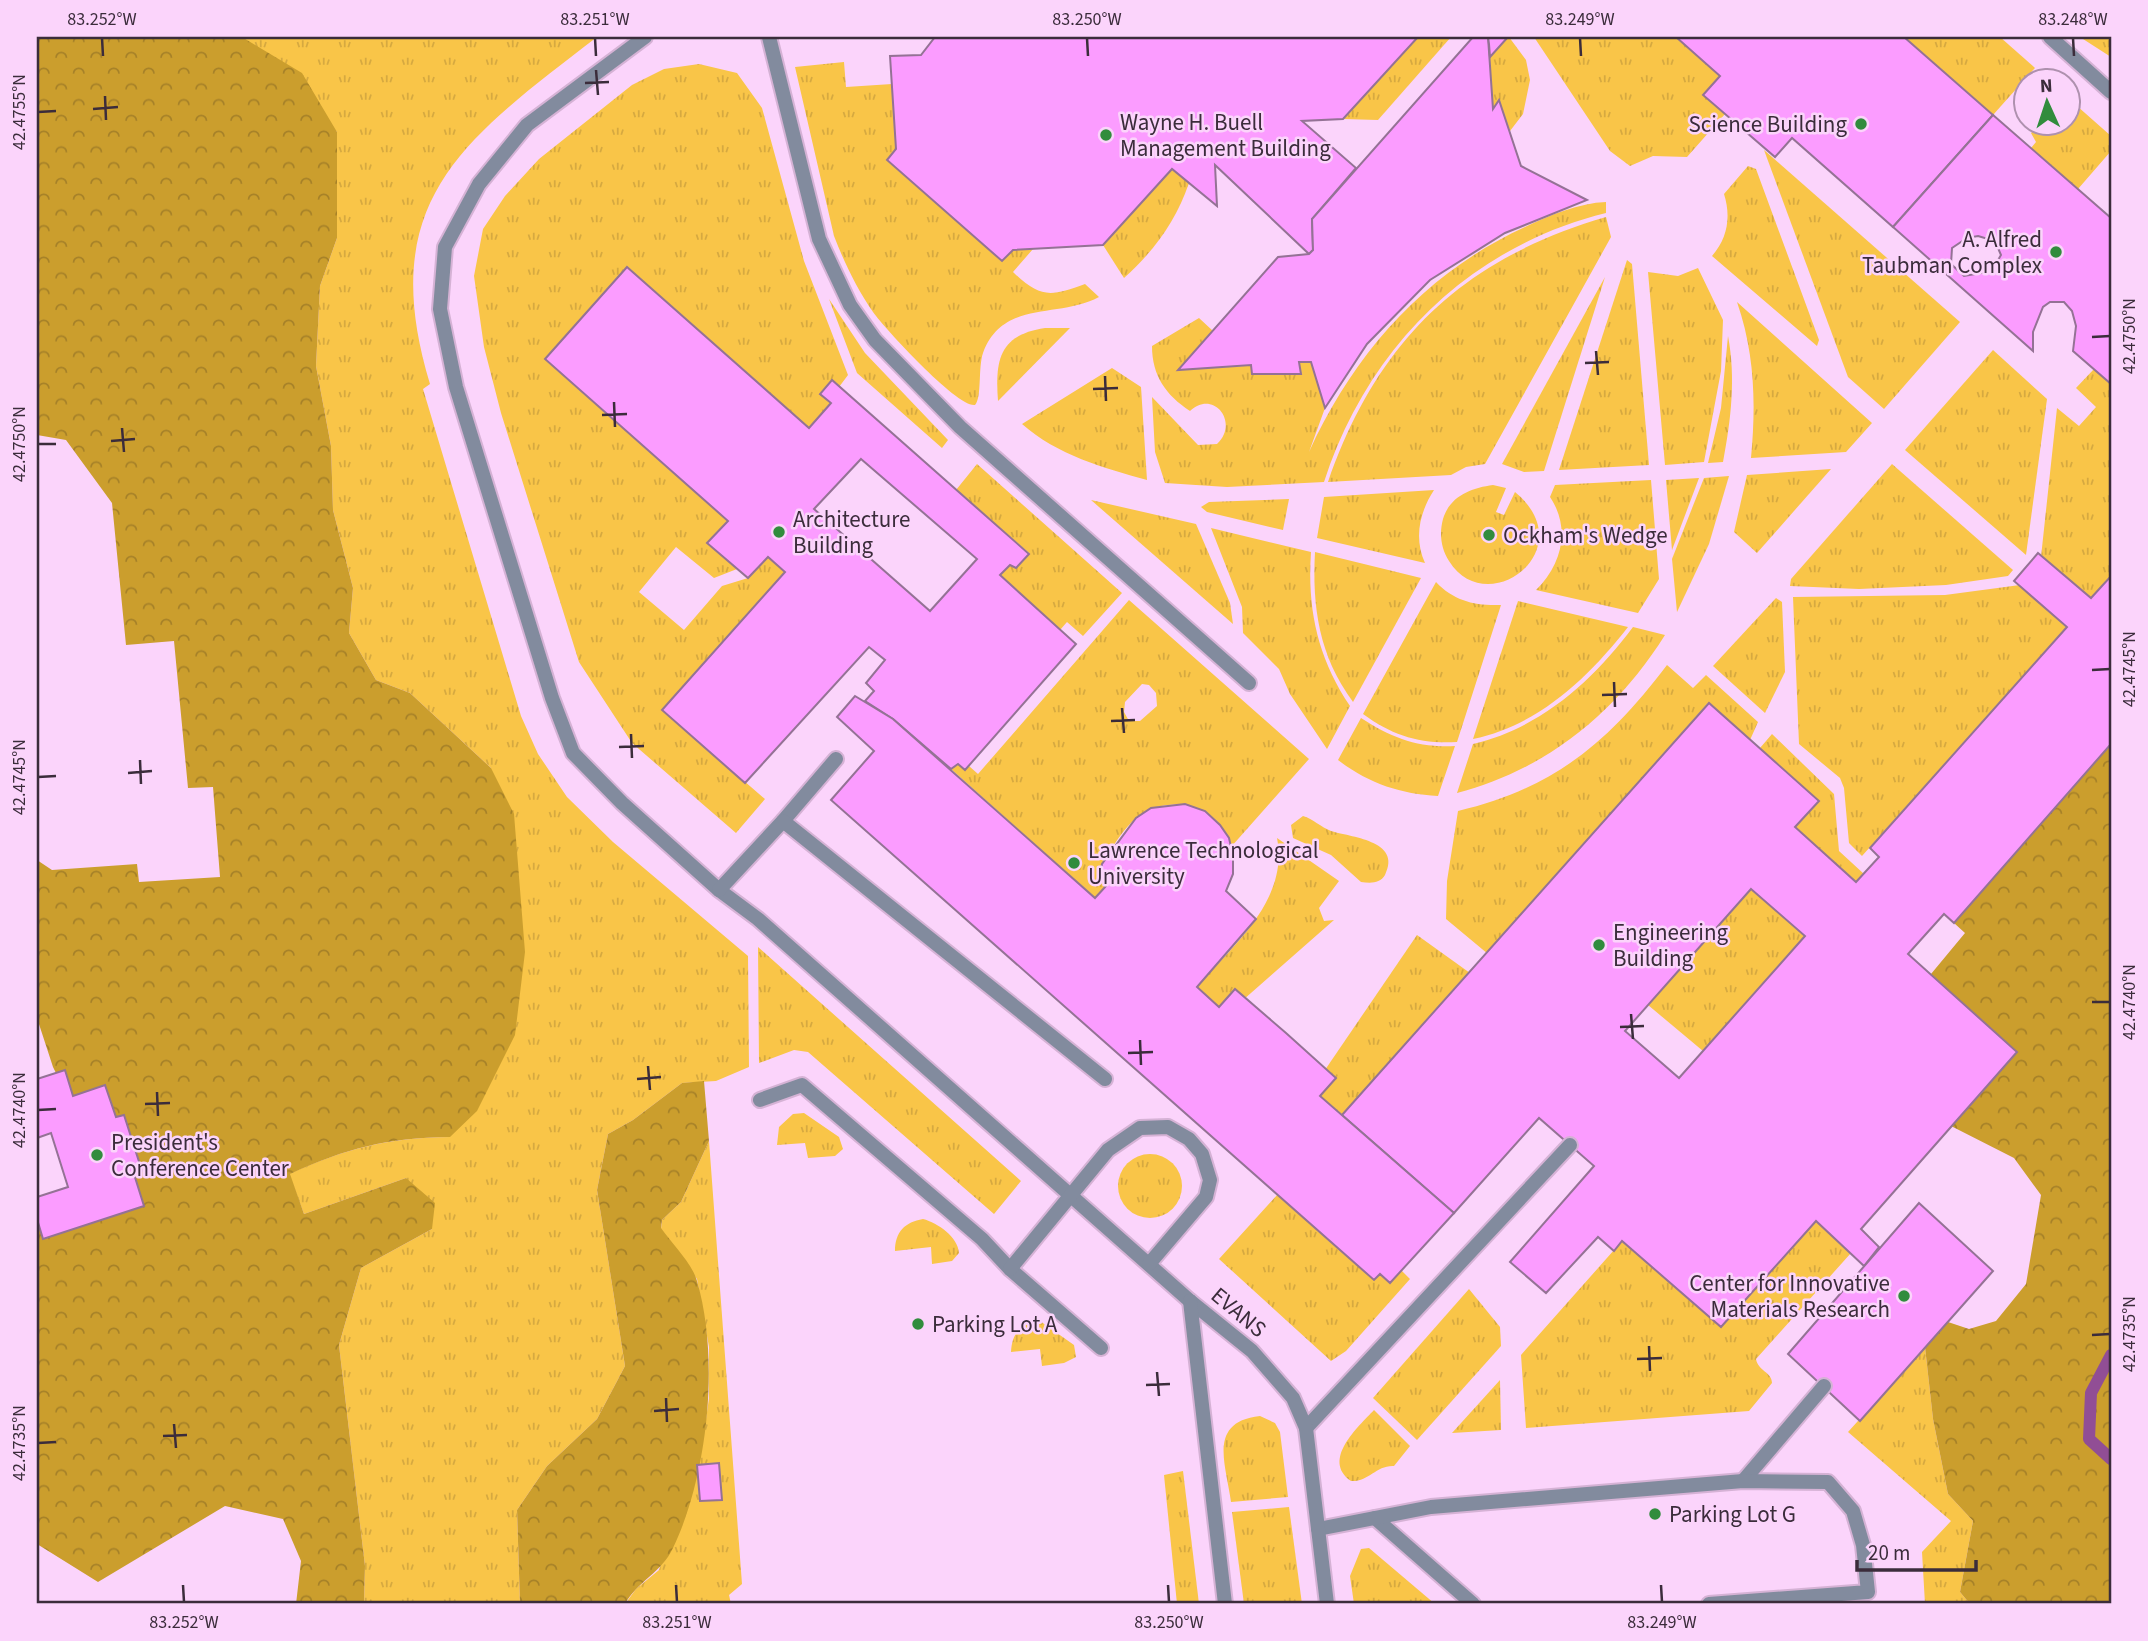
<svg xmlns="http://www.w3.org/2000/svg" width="2148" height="1641" viewBox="0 0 2148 1641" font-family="'Source Sans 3',sans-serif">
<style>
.grass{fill:url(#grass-tufts);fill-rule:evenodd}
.forest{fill:url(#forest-crowns)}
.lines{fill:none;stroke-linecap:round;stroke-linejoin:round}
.stream{stroke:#914e95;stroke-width:12}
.building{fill:#fb9cff;stroke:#947295;stroke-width:2;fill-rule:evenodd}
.service-casing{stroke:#d5b2d5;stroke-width:18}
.minor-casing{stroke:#d5b2d5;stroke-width:18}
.service{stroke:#828b9e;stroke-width:14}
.minor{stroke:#828b9e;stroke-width:14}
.ticks{fill:none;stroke:#3b2c3b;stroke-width:2.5}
.poi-dot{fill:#318c3d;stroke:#fbd4fb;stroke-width:2.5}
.labels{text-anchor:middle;stroke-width:5;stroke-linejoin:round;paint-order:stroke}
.poi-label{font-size:23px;fill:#3b2c3b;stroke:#fbd4fb;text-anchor:start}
.street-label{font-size:23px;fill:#3b2c3b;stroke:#fbd4fb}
.neatline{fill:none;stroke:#3b2c3b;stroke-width:2.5}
.ticks-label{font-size:18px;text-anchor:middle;fill:#3b2c3b}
</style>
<defs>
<pattern id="grass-tufts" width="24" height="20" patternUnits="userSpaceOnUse" patternTransform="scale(1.75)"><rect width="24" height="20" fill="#f9c548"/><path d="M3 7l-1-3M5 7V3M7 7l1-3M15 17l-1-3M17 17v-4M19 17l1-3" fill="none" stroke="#d6a940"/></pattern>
<pattern id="forest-crowns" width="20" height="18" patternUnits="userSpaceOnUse" patternTransform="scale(1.75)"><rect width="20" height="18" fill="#cb9e2d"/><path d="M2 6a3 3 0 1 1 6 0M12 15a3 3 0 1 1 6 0" fill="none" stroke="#a68128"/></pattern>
</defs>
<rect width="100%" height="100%" fill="#fbd4fb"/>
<g class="grass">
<path d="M242,37H597C465,139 374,199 430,384L423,389L521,716L538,754L567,797L613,842L748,956L749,1067L716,1081L682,1083L633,1120L608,1134L597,1190L625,1366L597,1419L547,1466L517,1510L520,1604H364L365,1566L339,1345L361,1268L432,1229L406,1178L304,1214L289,1174C347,1148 387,1138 450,1137L491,768L410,693L376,680L349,633L353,588L333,510L331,446L316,366L320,286L337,238V132Z"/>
<path d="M1418,37H1451L1378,120L1343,119Z"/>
<path d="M1488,37H1509L1526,60L1530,80L1523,114L1510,131L1499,101L1493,109Z"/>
<path d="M1534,37H1676L1720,76L1725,114L1687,157L1653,156L1630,166L1610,151Z"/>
<path d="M1904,37H2000L2035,68L1993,115Z"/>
<path d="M2085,37H2111V57L2083,39Z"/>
<path d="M844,62L846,87L892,84L896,149L888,160L1002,261L1013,250L1033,249L1013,272C1040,298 1050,297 1085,284L1099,297C1058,319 1003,299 983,353C978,367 982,398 975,405C958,408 885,329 873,312C857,289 844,262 834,236L795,67Z"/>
<path d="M699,64L737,73L762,108L804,261L848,375L839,387L832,381L820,393L831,403L809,428L627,267L545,359L728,521L708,543L737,569L714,578L676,547L639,592L684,630L722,586L748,578L768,557L785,572L662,710L765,799L736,833L632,743L579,662L501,413L484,347L474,276L483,229L505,196L539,159L632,85L664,69Z"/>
<path d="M2068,98L2111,136V151L2078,189L2031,148L2036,142L2031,133L2041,123L2068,122Z"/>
<path d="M1764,150L1960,322L1884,409L1848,377Z"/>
<path d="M1748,166L1756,169L1819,340L1817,346L1712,256C1728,238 1731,216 1724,194Z"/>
<path d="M1172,169L1189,183C1176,221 1154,251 1124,278L1103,245Z"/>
<path d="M1606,202V213C1468,247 1367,349 1324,482L1227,487L1165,483L1155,452L1152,397L1198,445L1217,444C1240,422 1213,389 1190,411C1166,395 1152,376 1152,346L1199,318L1213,331L1179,370L1311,362L1325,408L1309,452C1354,353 1425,273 1525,227C1550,215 1579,203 1606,202Z"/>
<path d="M1606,217L1611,237L1485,464L1466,467L1451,475L1328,482C1377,341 1462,259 1606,217Z"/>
<path d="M1627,260L1632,264L1649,465L1559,470Z"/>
<path d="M1698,268L1723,320L1721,371L1704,462L1665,465L1648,272L1678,276Z"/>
<path d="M1605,277L1544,471L1524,472L1502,464Z"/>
<path d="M829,299L865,353L948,440L942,448L857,373Z"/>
<path d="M1737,302L1872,423L1846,452L1751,458C1756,404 1755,354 1737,302Z"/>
<path d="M1045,328H1070L998,401C995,360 999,335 1045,328Z"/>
<path d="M1728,336C1736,378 1731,420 1723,462L1708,463L1721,408Z"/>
<path d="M1993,350L2047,399L2026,555L1905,450Z"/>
<path d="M1112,368L1141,387L1147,480C1104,468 1057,455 1022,424Z"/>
<path d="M2094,369L2111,384V576L2091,598L2041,557L2057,408L2079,426L2096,407L2076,388Z"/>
<path d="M977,464L1122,593L1083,636L1067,622L1060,630L1000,575L1010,565L1016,568L1029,553L956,490Z"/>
<path d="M1892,464L2013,570L2008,576L1946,585L1859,589L1790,586L1791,579Z"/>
<path d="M1831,469L1757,553L1734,532L1747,475Z"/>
<path d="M1729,476L1709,544L1677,612L1672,559L1704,478Z"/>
<path d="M1699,478L1672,550L1666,480Z"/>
<path d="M1651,480L1659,579L1638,613L1536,590C1562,565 1571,528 1550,497L1555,485Z"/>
<path d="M1493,485L1506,488L1496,512L1504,515L1515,492C1584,549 1487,622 1449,561C1441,548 1439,534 1443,519C1450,496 1471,488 1493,485Z"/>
<path d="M1434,490C1419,513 1414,539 1425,563L1317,538L1324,497Z"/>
<path d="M1289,499L1283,530L1207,512L1201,507L1209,502Z"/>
<path d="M1091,500L1196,524L1230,603L1233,624Z"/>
<path d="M1211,528L1311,552C1307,610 1318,658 1350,706L1327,749L1290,694L1279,669L1243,633L1242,607Z"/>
<path d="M1315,552L1421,578L1353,702C1319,656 1312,607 1315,552Z"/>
<path d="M1436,582C1454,601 1475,606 1501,605L1457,742C1420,744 1393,736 1363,714Z"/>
<path d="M2020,585L2067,627L1862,856L1849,843L1844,788L1840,778L1799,744L1793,597L1945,595Z"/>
<path d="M1776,598L1782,602L1785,672L1765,713L1713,666Z"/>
<path d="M1129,600L1309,759L1231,847C1221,805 1171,793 1139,816C1123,828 1112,848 1102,864L1100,873L1106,886L1095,898L951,769L958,764L965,770L969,766L978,774ZM1142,684L1149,685L1156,693L1157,706L1140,721H1129L1124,712L1125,702Z"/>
<path d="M1518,601L1628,627C1588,678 1539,725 1473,739Z"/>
<path d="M1633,627L1665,635C1616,713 1546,770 1457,793L1473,744C1540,728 1592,682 1633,627Z"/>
<path d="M1667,665L1693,688L1706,675L1758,722L1750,740L1708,703L1488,954L1446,919L1447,881L1458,811C1554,788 1608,743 1667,665Z"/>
<path d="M1361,718C1392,738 1418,748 1455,746L1438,796C1400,794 1368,783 1338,760Z"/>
<path d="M1772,734L1834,794L1839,851L1864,874L1856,882L1795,827L1818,801L1760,748Z"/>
<path d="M1303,816C1313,819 1321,827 1331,831C1349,837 1403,840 1385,875C1380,884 1370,883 1361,882L1331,855L1293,838L1291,825Z"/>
<path d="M1277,838L1339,881L1319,908L1324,921L1334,920L1226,1015L1197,987C1234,944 1289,900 1277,838Z"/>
<path d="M1751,889L1805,936L1703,1051L1648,1005Z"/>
<path d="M1417,935L1470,973L1342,1115L1312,1089Z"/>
<path d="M758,947L1021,1181L994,1214L808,1052L794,1050L759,1063Z"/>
<path d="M804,1113L839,1137L843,1149L835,1156L808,1158L805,1143L777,1145L779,1127L793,1114Z"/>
<path d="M709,1141L742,1584L729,1595L731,1604H625L636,1589L659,1570L703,1440L709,1398V1347L697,1279L661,1229L662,1220L681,1202Z"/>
<circle cx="1150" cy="1186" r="32"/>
<path d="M1278,1194L1374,1279L1380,1274L1401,1270L1410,1279L1346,1351L1331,1361L1219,1259Z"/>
<path d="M923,1219C938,1223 958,1237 959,1253L952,1261L932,1264L931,1247L895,1251C895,1232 905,1222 923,1219Z"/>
<path d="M1816,1221L1851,1253L1756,1359C1758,1371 1772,1372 1772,1383L1749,1411L1526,1428L1521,1355L1622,1241Z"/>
<path d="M1469,1289L1500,1327L1501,1346L1417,1440L1373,1398Z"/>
<path d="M1040,1321L1074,1345L1076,1357L1064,1363L1042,1366L1040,1349L1011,1352C1012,1332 1021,1324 1040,1321Z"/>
<path d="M1925,1347L1933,1419L1948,1494L1973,1521L1960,1592L1970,1604H1925L1922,1552L1951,1521L1848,1432Z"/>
<path d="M1500,1380L1501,1430L1452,1433Z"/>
<path d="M1374,1410L1410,1446L1394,1466C1376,1465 1369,1482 1351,1481C1321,1460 1358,1427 1374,1410Z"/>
<path d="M1260,1416L1275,1423L1280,1432L1288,1497L1231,1502C1226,1464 1207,1422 1260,1416Z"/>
<path d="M1183,1471L1199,1604H1177L1164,1475Z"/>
<path d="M1289,1507L1302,1604H1244L1232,1512Z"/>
<path d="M1369,1548L1435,1604H1354L1350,1576L1361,1549Z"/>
</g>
<g class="forest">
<path d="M37,37H242L302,73L337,132V238L320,286L316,366L331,446L333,510L353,588L349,633L376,680L410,693L491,768L514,814L525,952L515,1035L477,1111L450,1137C386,1138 347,1148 290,1174L304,1214L406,1178L435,1203L432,1229L361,1268L339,1345L365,1566L364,1604H296L301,1561L283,1519L225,1506L98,1582L37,1544V1219L43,1239L144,1206L134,1174L142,1171L124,1115L116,1117L105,1085L73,1096L65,1070L56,1073L53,1067L37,1018V860L52,870L137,864L139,882L220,877L213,787L188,788L174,641L126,645L112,503L66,440L37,435Z"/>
<path d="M2111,744V1599L2105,1604H1970L1960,1592L1973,1521L1948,1494L1933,1419L1925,1347L1948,1322L1969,1329L1996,1321L2026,1284L2041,1195L2014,1158L1951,1126L2016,1052L1931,974L1965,933L1954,923Z"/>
<path d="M704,1081L709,1141L681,1202L662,1220L661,1228C672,1244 692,1263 697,1281C720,1359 708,1475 673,1548C662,1572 637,1582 625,1604H520L517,1510L547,1466L597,1419L625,1366L597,1190L608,1134L633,1120L682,1083Z"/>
</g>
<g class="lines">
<path class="stream" d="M2111,1355L2091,1393L2089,1439L2111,1459"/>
</g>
<g class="building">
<path d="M935,37H1418L1343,119L1302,121L1356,168L1312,219L1313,250L1309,254L1215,165L1217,206L1172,169L1103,245L1013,250L1002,261L887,160L896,149L890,56L921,55Z"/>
<path d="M1473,37H1488L1493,109L1499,100L1521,166L1587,200L1505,233L1430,280L1367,344L1325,408L1311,362H1299L1301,374H1252L1251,365L1178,370L1278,257L1309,254L1313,250L1312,219Z"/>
<path d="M1488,37H1508L1490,57L1489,44Z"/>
<path d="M1676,37H1904L1993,115L1893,227L1792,138L1775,157L1703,95L1720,76Z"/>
<path d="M1993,115L2111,218V384L2073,351L2076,326L2072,311L2064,302H2050L2043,307L2033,332V351L1893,227ZM1978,236L1995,241L2001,255L1994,267L1987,272L1964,276L1951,264L1952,248L1967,238Z"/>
<path d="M627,267L809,428L831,403L820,394L832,380L1029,554L1016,568L1010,565L1000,575L1076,644L965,770L958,764L951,769L893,719L865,701L874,691L866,683L885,660L869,647L745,783L662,710L785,572L768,557L748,578L707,543L728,521L545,359ZM861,459L977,559L930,611L814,509Z"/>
<path d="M2038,553L2091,598L2111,576V744L1954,923L1944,914L1908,954L2017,1052L1861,1229L1879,1247L1864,1266L1816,1221L1721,1327L1622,1241L1614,1251L1598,1237L1546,1293L1510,1262L1594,1166L1539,1118L1454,1213L1342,1115L1709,703L1819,801L1795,827L1856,882L1879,857L1870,848L2067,627L2014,581ZM1751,889L1805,936L1679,1078L1625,1031Z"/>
<path d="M855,696L893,719L1095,898L1106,886L1100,873L1102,864L1136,818L1151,808L1185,804L1205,811L1220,825L1229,838L1233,856V874L1226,891L1256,919L1197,987L1219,1007L1235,989L1286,1033L1336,1078L1320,1096L1454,1213L1390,1283L1380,1274L1374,1280L831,800L874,751L837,717Z"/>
<path d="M65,1070L73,1096L105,1085L116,1117L124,1115L142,1171L134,1174L144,1206L43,1239L37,1219V1197L68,1187L51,1133L37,1138V1079Z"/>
<path d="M1919,1203L1993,1271L1860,1421L1788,1354Z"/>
<path d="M719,1463L722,1500L700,1501L697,1465Z"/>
</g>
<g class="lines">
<g class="service-casing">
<g id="service">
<path d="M645,37L527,125L479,184L445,247L440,309L456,387L552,698L573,753L622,803L719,890L758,919L1190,1301"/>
<path d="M769,37L819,239L850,305L875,340L960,427L1249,683"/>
<path d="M2050,37L2111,92"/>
<path d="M783,821L836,759"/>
<path d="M719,890L783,821L1105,1079"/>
<path d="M760,1100L802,1085L982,1239L1010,1269L1101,1348"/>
<path d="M1010,1269L1108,1150L1140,1128L1168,1127L1189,1139L1202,1154L1210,1180L1206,1197L1149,1264"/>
<path d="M1306,1428L1570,1145"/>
<path d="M1743,1481L1824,1386"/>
<path d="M1375,1518L1473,1604"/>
<path d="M1318,1529L1431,1507L1743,1481L1828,1482L1853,1511L1863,1545L1868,1592L1709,1604"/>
</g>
</g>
<g class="minor-casing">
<g id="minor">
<path d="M1190,1301L1252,1351L1293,1398L1306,1428L1327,1604"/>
<path d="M1190,1301L1225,1604"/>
</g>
</g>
<use href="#service" class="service"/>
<use href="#minor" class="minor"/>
</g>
<path class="ticks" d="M102,38L103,56M595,38L596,56M1087,38L1088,56M1580,38L1581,56M2073,38L2074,56M596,70L598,95M585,83L609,82M105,96L106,120M93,109L118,107M38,112L56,111M2092,337L2110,336M1596,351L1598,375M1585,363L1609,362M1105,376L1106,401M1093,389L1118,388M614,402L615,427M602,415L627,414M122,428L124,452M111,441L135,439M38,444H56M2092,670L2110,669M1614,682L1615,707M1602,695L1627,694M1122,708L1124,733M1111,721L1135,720M631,734L632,758M619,747L644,746M140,760L141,784M128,773L152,771M38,777L56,776M2092,1002H2110M1631,1014L1633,1039M1620,1027L1644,1026M1140,1040L1141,1065M1128,1053L1153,1052M648,1066L650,1090M637,1079L661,1077M157,1092L158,1116M145,1104L170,1103M38,1110L56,1109M2092,1335L2110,1334M1649,1346L1650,1371M1637,1359L1662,1358M1157,1372L1159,1396M1146,1385L1170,1384M666,1398L667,1422M654,1411L679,1409M174,1424L176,1448M163,1436L187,1435M38,1443L56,1442M183,1585L184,1602M676,1585L677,1602M1168,1585L1169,1602M1661,1585L1662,1602"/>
<g class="poi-dot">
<circle cx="1861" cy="124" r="7"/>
<circle cx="1106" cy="135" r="7"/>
<circle cx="2056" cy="252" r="7"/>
<circle cx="779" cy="532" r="7"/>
<circle cx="1489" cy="535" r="7"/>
<circle cx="1074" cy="863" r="7"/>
<circle cx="1599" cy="945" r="7"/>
<circle cx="97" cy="1155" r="7"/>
<circle cx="1904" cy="1296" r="7"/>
<circle cx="918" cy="1324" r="7"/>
<circle cx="1655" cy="1514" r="7"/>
</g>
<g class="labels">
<g class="poi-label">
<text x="1120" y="130">Wayne H. Buell<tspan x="1120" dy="26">Management Building</tspan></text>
<text x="1847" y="132" text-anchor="end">Science Building</text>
<text x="2042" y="247" text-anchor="end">A. Alfred<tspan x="2042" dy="26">Taubman Complex</tspan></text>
<text x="793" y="527">Architecture<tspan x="793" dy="26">Building</tspan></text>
<text x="1503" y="543">Ockham's Wedge</text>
<text x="1088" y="858">Lawrence Technological<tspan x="1088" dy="26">University</tspan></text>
<text x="1613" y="940">Engineering<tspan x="1613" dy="26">Building</tspan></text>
<text x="111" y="1150">President's<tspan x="111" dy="26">Conference Center</tspan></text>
<text x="1890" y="1291" text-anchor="end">Center for Innovative<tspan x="1890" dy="26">Materials Research</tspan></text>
<text x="932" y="1332">Parking Lot A</text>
<text x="1669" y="1522">Parking Lot G</text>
</g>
<g class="street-label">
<text transform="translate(1239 1312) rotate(40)" y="8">EVANS</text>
</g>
</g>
<rect width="2148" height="1641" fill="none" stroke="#fbd4fb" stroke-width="77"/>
<g transform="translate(2047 102) rotate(357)"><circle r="33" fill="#fbd4fb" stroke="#ae91ae" stroke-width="2"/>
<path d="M0-5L12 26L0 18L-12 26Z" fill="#318c3d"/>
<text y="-10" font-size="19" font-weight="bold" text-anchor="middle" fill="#3b2c3b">N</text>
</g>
<path d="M1857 1560v10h119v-10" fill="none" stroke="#3b2c3b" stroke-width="3.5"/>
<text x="1868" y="1560" font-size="21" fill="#3b2c3b" stroke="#fbd4fb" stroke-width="5" paint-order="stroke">20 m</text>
<rect x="38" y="38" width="2072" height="1564" class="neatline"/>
<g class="ticks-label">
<text x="102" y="25">83.252°W</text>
<text x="595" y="25">83.251°W</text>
<text x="1087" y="25">83.250°W</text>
<text x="1580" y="25">83.249°W</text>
<text x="2073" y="25">83.248°W</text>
<text transform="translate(19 112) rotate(-90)" y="6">42.4755°N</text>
<text transform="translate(2129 336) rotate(-90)" y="6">42.4750°N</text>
<text transform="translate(19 444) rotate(-90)" y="6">42.4750°N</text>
<text transform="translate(2129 669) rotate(-90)" y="6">42.4745°N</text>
<text transform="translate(19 777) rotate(-90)" y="6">42.4745°N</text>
<text transform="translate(2129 1002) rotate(-90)" y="6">42.4740°N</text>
<text transform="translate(19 1110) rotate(-90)" y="6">42.4740°N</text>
<text transform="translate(2129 1334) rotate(-90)" y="6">42.4735°N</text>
<text transform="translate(19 1443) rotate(-90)" y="6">42.4735°N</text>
<text x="184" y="1628">83.252°W</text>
<text x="677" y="1628">83.251°W</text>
<text x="1169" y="1628">83.250°W</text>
<text x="1662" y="1628">83.249°W</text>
</g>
</svg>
